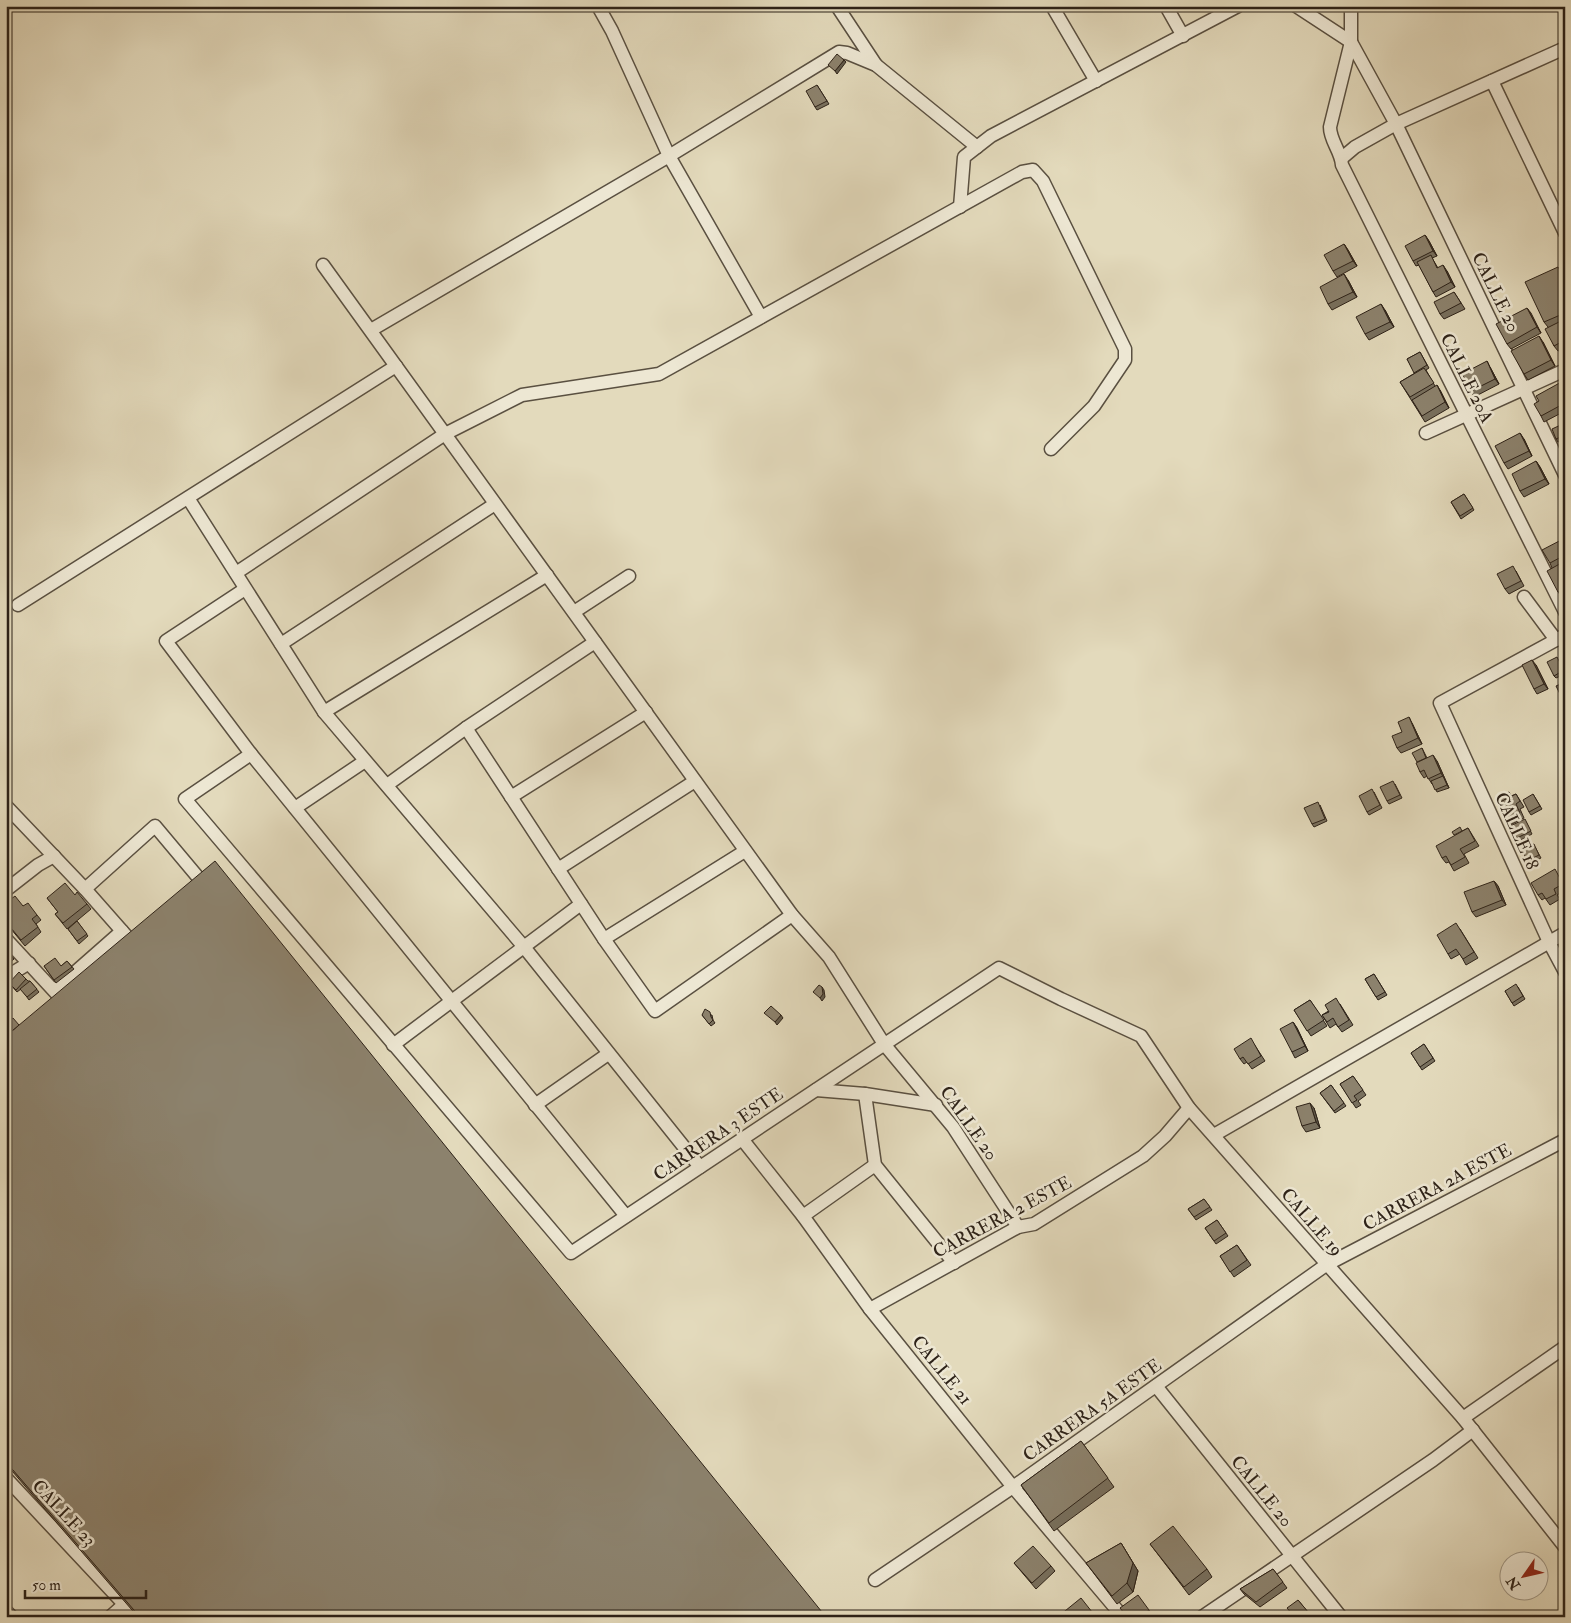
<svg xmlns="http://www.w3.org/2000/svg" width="1571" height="1623" viewBox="0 0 1571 1623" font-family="'IM FELL Double Pica',serif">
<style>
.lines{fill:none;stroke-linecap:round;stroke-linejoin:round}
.minor-casing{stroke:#5a5041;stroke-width:15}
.minor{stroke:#ede7d3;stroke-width:12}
.wall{fill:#78705e;stroke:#2d2218}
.shaded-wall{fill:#625b4c;stroke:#2d2218}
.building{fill:#8c826d;stroke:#2d2218}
.labels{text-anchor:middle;stroke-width:5;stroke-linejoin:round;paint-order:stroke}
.street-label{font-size:18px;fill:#2d2218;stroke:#ede7d3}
</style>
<rect width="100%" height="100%" fill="#e3dabc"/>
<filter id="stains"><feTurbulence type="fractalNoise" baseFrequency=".004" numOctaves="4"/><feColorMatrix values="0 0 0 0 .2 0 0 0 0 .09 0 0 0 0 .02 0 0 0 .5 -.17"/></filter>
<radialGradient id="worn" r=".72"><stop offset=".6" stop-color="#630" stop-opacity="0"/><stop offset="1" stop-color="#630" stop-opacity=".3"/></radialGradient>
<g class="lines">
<g class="minor-casing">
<g id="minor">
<path d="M598,6L612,31L669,156L761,317"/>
<path d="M837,6L876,65"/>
<path d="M1052,6L1096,81"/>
<path d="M1166,6L1183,36"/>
<path d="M1296,6L1351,42L1396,124L1565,475"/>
<path d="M1351,6V42L1330,127C1330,141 1341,151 1342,165L1565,612"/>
<path d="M1492,81L1565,233"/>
<path d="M1342,158L1355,147L1396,124L1565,48"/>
<path d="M960,207L964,157L991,136L1238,6"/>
<path d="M323,265L792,915L829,957L884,1044L953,1127L1018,1227"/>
<path d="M371,330L669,156L839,52L847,53L876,65L977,147"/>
<path d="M1426,433L1565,370"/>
<path d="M188,498L324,712L524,947L700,1167"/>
<path d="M236,573L445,434L522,395L659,374L1022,172L1033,170L1043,181L1125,349V360L1094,406L1051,449"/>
<path d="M245,589L166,641L251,754L626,1216"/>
<path d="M1524,597L1556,640"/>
<path d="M18,605L396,366"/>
<path d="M574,612L629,576"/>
<path d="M1565,635L1440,703L1549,942L1565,972"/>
<path d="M281,644L495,504"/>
<path d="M324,712L547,575"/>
<path d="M466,728L604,939L655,1011L792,915"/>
<path d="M251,754L185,799L571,1253L999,968L1061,999L1141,1036L1189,1108L1463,1418L1565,1547"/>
<path d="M387,785L466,728L595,642"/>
<path d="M511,797L646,712"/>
<path d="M6,806L85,889L137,948"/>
<path d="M295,808L365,761"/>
<path d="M558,869L695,781"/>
<path d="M85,889L155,826L207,888"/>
<path d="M6,890L38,865L54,856"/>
<path d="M6,939L68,1006"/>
<path d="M604,939L745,851"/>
<path d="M6,977L29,963"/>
<path d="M55,990L122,931"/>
<path d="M393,1045L581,904"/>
<path d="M816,1090L865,1094L936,1105"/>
<path d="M865,1094L875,1165L954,1263"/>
<path d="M535,1105L608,1054"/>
<path d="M1214,1135L1565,933"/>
<path d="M742,1139L803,1216L870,1309L1013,1487L1123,1617"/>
<path d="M803,1216L875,1165"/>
<path d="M870,1309L1018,1227L1034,1224L1143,1156L1165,1136L1189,1108"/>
<path d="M1156,1386L1341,1617"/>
<path d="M1463,1418L1565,1347"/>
<path d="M6,1478L136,1617"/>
<path d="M875,1580L1013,1487L1326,1265L1565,1140"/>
<path d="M6,1611L12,1617"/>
<path d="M110,1617L138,1592"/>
<path d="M1202,1617L1433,1460L1473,1430"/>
</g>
</g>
<use href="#minor" class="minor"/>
</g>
<g class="wall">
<path d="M817,85L829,104L817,110L815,107Z"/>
<path d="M1425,235L1429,241L1437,256L1432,258L1438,268L1447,271L1455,287L1436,297L1433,292L1419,265L1416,266L1413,261Z"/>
<path d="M1344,244L1348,250L1357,266L1337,277L1333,271Z"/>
<path d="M1565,276V348L1558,351L1554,346L1548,327L1544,322Z"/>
<path d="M1348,280L1357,297L1332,310L1328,304Z"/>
<path d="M1454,292L1465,309L1444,319L1440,314Z"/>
<path d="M1527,308L1541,333L1511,349L1507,344Z"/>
<path d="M1385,310L1394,327L1369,340L1365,334Z"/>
<path d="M1543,342L1555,366L1528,380L1524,374Z"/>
<path d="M1420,352L1429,368L1426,370L1435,386L1440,390L1449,408L1425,422L1400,382L1415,373L1407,359Z"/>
<path d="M1490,367L1499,384L1474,397L1471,391Z"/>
<path d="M1565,380V411L1544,422L1541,416L1539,401Z"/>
<path d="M1565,423V439L1558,442L1556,439Z"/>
<path d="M1524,439L1532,456L1508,469L1504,463Z"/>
<path d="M1536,461L1540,467L1549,484L1524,497L1520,491Z"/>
<path d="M1464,494L1474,510L1461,519L1451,502Z"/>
<path d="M1565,538V596L1562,597L1558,592L1552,568L1550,563Z"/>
<path d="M1516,571L1524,586L1509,594L1505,589Z"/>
<path d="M1559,660L1565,671V674L1556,678L1554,676Z"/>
<path d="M1536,665L1548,689L1537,694L1534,689Z"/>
<path d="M1412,723L1422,744L1401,753L1397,748L1402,732Z"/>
<path d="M1422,748L1427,758L1437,761L1449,788L1437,792L1433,783L1432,784L1427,776L1424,778L1420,772Z"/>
<path d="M1395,784L1402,798L1389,804L1387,801Z"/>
<path d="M1374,792L1382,808L1369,815L1367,812Z"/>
<path d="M1516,794L1524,807L1520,809L1524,818L1510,825L1506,820L1511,796Z"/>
<path d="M1533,794L1542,809L1531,815L1529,812Z"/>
<path d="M1320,805L1327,821L1314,827L1312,824Z"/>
<path d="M1526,822L1532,834L1519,841L1517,838Z"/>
<path d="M1468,828L1479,846L1464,854L1469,863L1454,871L1449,862L1446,863L1442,858L1462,831Z"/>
<path d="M1535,847L1541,858L1529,864L1527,861Z"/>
<path d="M6,859L12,866L6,870Z"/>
<path d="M1558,875L1565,886V890L1557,895L1560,899L1550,905L1545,898L1542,900L1538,895Z"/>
<path d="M1494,881L1498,886L1506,905L1476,917L1472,912Z"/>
<path d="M75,895L87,904L91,909L67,929L55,914L58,912L47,898Z"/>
<path d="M6,903L23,906L37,915L41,920L36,924L41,932L25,946L6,923Z"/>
<path d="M77,921L88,936L79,944L68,929Z"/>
<path d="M1460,929L1478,958L1466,965L1460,954L1451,959L1448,954Z"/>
<path d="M6,949L14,959L6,966Z"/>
<path d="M67,961L74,969L56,983L44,966H61Z"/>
<path d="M1374,974L1387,995L1378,1000L1365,979Z"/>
<path d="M26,979L28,981H30L39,992L29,1000L21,989L17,992L9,983Z"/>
<path d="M1518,987L1525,999L1514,1006L1505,991Z"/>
<path d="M6,997L10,1002L6,1006Z"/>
<path d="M1310,1000L1327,1026L1311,1036L1294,1010Z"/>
<path d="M1340,1004L1353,1025L1342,1032L1336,1024L1330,1028L1322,1015Z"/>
<path d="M702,1015H712L713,1020L715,1023L711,1026Z"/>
<path d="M1293,1022L1297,1028L1308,1051L1295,1058L1292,1052Z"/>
<path d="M6,1023L19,1025L826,1617H138L6,1464Z"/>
<path d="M1254,1044L1265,1061L1252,1069L1247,1062L1244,1064L1240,1059Z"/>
<path d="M1424,1044L1435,1061L1422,1070L1411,1053Z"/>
<path d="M1353,1076L1366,1095L1358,1101L1361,1105L1356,1108L1340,1084Z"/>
<path d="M1331,1085L1346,1106L1335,1113L1320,1093Z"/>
<path d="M1314,1108L1320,1128L1306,1132L1302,1126Z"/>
<path d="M1204,1199L1212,1210L1196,1220L1188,1209Z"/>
<path d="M1217,1220L1228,1236L1216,1244L1205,1228Z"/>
<path d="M1237,1245L1251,1265L1234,1277L1220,1256Z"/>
<path d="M1081,1441L1114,1487L1054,1531L1021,1485Z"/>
<path d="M1121,1543L1138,1571L1133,1592L1117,1604L1086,1563Z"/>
<path d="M1150,1544L1207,1569L1212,1577L1189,1595Z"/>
<path d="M1014,1563L1051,1566L1055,1571L1036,1589Z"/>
<path d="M1273,1569L1287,1588L1260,1607L1244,1594L1240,1589Z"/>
<path d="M1298,1600L1311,1616L1310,1617H1289L1292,1615Z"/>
<path d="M1149,1610L1153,1615L1151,1617H1127Z"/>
</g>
<g class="shaded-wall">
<path d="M844,60L846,62L837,74L835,71Z"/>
<path d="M1425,235L1429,241L1437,256L1433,251Z"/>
<path d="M1344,244L1348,250L1357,266L1353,261Z"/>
<path d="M1443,265L1447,271L1455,287L1451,282Z"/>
<path d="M1558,267L1564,275L1565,280Z"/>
<path d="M1344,274L1348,280L1357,297L1353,292Z"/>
<path d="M1381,304L1385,310L1394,327L1390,322Z"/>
<path d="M1527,308L1531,313L1541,333L1537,327Z"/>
<path d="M1539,336L1543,342L1555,366L1551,360Z"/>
<path d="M1487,361L1490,367L1499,384L1495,379Z"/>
<path d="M1437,385L1440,390L1449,408L1445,402Z"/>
<path d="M1520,433L1524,439L1532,456L1529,451Z"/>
<path d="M1536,461L1540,467L1549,484L1545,479Z"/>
<path d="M1532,660L1536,665L1548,689L1544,684Z"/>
<path d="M1409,717L1412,723L1422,744L1418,738Z"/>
<path d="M1433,755L1437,761L1449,788L1441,773Z"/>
<path d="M1494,881L1498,886L1506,905L1502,900Z"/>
<path d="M822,987L824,990L825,997L822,1001L820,998Z"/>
<path d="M781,1015L783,1018L777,1025L775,1022Z"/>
<path d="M1293,1022L1297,1028L1308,1051L1305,1046Z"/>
<path d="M1310,1103L1314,1108L1320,1128L1316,1122Z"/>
<path d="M1121,1543L1138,1571L1133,1592L1127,1583Z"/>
</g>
<g class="building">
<path d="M837,54L844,60L835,71L828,65Z"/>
<path d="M817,85L827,101L815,107L806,91Z"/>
<path d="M1425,235L1433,251L1413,261L1405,246Z"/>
<path d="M1344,244L1353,261L1333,271L1324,255Z"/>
<path d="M1431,255L1437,268L1443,265L1451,282L1433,292L1417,262Z"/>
<path d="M1558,267L1565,280V313L1544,322L1525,282Z"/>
<path d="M1344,274L1353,292L1328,304L1320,287Z"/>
<path d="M1454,292L1461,303L1440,314L1434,302Z"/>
<path d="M1381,304L1390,322L1365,334L1356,317Z"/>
<path d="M1527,308L1537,327L1507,344L1496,324Z"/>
<path d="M1565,319V340L1554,346L1545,329Z"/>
<path d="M1539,336L1551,360L1524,374L1511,351Z"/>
<path d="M1420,352L1427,365L1414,373L1407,359Z"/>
<path d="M1487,361L1495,379L1471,391L1462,374Z"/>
<path d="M1424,368L1434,383L1410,397L1400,382Z"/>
<path d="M1565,380V403L1541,416L1534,404L1539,401L1536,396Z"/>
<path d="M1437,385L1445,402L1422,416L1412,400Z"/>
<path d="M1565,423V435L1556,439L1552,429Z"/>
<path d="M1520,433L1529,451L1504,463L1495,446Z"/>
<path d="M1536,461L1545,479L1520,491L1512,474Z"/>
<path d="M1464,494L1473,508L1460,516L1451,502Z"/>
<path d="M1565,538V555L1550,563L1542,550Z"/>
<path d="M1565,561V588L1558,592L1547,571Z"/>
<path d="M1513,566L1521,581L1505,589L1497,574Z"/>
<path d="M1557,657L1564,670L1554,676L1547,662Z"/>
<path d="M1532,660L1544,684L1534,689L1522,665Z"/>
<path d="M1565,682V704L1556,686Z"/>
<path d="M1409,717L1418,738L1397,748L1392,736L1402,732L1398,722Z"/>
<path d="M1422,748L1426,758L1417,762L1412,753Z"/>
<path d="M1433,755L1441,773L1428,779L1424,770L1420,772L1416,763Z"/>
<path d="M1443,776L1447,785L1435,790L1431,781Z"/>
<path d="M1393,781L1400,795L1387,801L1380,787Z"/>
<path d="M1372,789L1380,805L1367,812L1359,796Z"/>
<path d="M1509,792L1511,796L1501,802L1499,797Z"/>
<path d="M1516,794L1520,801L1516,804L1520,813L1506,820L1498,803Z"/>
<path d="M1533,794L1540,806L1529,812L1523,800Z"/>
<path d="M1318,802L1325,819L1312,824L1304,808Z"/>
<path d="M1525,819L1531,831L1517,838L1510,826Z"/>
<path d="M1460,827L1462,831L1454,835L1452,832Z"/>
<path d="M1468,828L1475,841L1460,849L1465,857L1451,865L1446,856L1442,858L1436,846Z"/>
<path d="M1534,844L1539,855L1527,861L1522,849Z"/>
<path d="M6,859L10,863L6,866Z"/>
<path d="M215,861L826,1617H140L6,1462V1036Z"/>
<path d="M1555,869L1563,884L1554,889L1556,894L1546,899L1542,893L1538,895L1531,883Z"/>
<path d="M1494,881L1502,900L1472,912L1464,892Z"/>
<path d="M65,883L75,895L77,892L87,904L63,923L55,914L58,912L47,898Z"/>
<path d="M15,896L23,906L28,903L37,915L32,919L38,927L21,940L6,922V903Z"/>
<path d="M77,921L87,934L77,941L68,929Z"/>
<path d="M1456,923L1474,952L1463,959L1456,949L1448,954L1437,935Z"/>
<path d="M6,949L10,954L6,958Z"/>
<path d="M55,958L61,966L67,961L72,967L54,980L44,966Z"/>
<path d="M19,972L26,979L16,990L9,983Z"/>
<path d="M1374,974L1385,992L1376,997L1365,979Z"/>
<path d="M30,981L37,989L27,997L20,989Z"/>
<path d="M1516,984L1523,996L1512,1003L1505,991Z"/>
<path d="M819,985L822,987L823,994L820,998L813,992Z"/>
<path d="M1336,998L1349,1020L1338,1027L1333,1018L1327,1022L1322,1015L1329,1012L1325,1005Z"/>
<path d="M1310,1000L1324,1020L1307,1031L1294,1010Z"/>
<path d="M771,1006L781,1015L775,1022L764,1013Z"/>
<path d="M705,1009L710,1012L711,1017L713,1020L709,1024L702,1015Z"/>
<path d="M13,1018L19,1025L6,1036V1023Z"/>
<path d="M1293,1022L1305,1046L1292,1052L1280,1029Z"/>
<path d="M1251,1038L1261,1056L1248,1064L1243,1057L1240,1059L1234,1049Z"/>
<path d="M1424,1044L1433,1058L1420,1067L1411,1053Z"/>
<path d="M1353,1076L1363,1090L1354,1096L1357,1100L1352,1103L1340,1084Z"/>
<path d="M1331,1085L1344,1103L1334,1111L1320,1093Z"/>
<path d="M1310,1103L1316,1122L1302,1126L1296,1107Z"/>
<path d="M1204,1199L1210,1207L1194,1217L1188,1209Z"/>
<path d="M1217,1220L1226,1233L1214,1241L1205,1228Z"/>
<path d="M1237,1245L1247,1260L1230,1272L1220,1256Z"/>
<path d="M1081,1441L1108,1478L1049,1523L1021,1485Z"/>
<path d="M1173,1526L1207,1569L1184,1587L1150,1544Z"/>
<path d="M1121,1543L1133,1563L1127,1583L1112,1596L1086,1563Z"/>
<path d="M1033,1546L1051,1566L1032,1583L1014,1563Z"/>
<path d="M1273,1569L1283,1582L1256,1602L1240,1589Z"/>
<path d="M1138,1595L1149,1610L1140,1617H1127L1120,1608Z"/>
<path d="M1081,1598L1096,1617H1062L1060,1615Z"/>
<path d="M1298,1600L1309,1613L1305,1617H1289L1292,1614L1287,1608Z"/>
</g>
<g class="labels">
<g class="street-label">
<text transform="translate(1496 292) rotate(64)" y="6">CALLE 20</text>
<text transform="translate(1467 378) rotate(64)" y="6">CALLE 20A</text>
<text transform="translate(1517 831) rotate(66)" y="6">CALLE 18</text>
<text transform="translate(969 1123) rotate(55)" y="6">CALLE 20</text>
<text transform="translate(718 1134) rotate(-34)" y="6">CARRERA 3 ESTE</text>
<text transform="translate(1437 1187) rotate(-28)" y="6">CARRERA 2A ESTE</text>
<text transform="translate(1002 1217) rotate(-28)" y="6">CARRERA 2 ESTE</text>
<text transform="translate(1312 1222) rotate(49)" y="6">CALLE 19</text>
<text transform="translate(942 1370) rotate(51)" y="6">CALLE 21</text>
<text transform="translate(1092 1410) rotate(-35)" y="6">CARRERA 5A ESTE</text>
<text transform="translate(1262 1491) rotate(51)" y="6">CALLE 20</text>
<text transform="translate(64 1513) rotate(47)" y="6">CALLE 23</text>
</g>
</g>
<rect width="1571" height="1623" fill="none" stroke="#e3dabc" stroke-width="25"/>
<rect x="8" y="8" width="1556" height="1608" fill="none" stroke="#2d2218" stroke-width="2.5"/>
<rect x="12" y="12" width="1546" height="1598" fill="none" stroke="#2d2218"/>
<g transform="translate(1524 1576) rotate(236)"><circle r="24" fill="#ede7d3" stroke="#a09888"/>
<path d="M0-4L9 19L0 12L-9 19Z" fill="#8f2418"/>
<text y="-8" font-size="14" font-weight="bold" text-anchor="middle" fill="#2d2218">N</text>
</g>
<path d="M25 1590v8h121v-8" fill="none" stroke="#2d2218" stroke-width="2.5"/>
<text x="32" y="1590" font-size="15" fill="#2d2218" stroke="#ede7d3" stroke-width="4" paint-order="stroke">50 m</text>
<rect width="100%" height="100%" filter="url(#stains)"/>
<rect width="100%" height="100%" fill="url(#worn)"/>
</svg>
